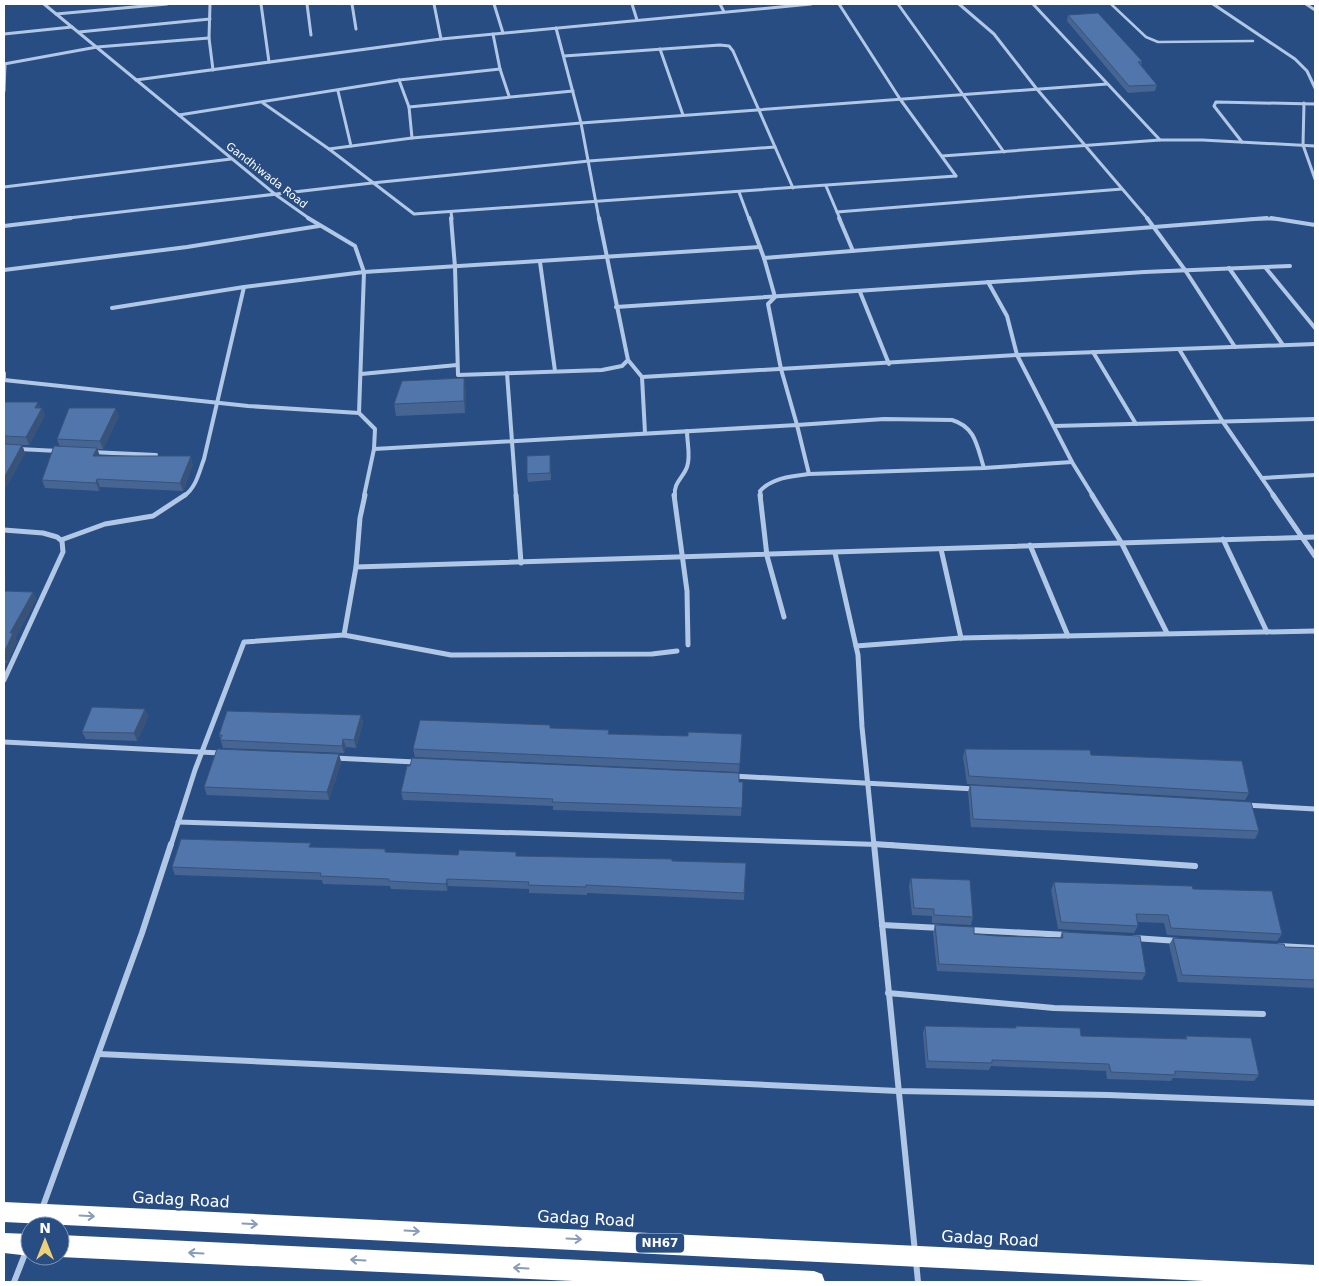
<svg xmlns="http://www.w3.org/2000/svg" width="1319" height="1286" viewBox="0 0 1319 1286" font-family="'DejaVu Sans',sans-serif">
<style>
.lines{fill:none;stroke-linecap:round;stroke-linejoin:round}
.lane{stroke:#b1c7e6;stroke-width:2.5}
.street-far3{stroke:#b1c7e6;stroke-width:3}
.street-far2{stroke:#b1c7e6;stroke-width:4}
.street-far1{stroke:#b1c7e6;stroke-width:5}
.street{stroke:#b1c7e6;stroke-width:6}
.highway{fill:#fff;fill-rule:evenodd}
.wall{fill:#466593}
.shaded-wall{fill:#395378}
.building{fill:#5176ab;stroke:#395378}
.oneway{stroke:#899dba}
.labels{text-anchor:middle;stroke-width:4.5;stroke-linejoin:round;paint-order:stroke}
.far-street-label{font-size:11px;fill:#fff;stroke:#284d82}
.shield{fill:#284d82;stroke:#becada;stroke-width:1}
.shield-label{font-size:12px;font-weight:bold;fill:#fff}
.near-street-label{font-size:16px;fill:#fff;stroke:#284d82}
</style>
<rect width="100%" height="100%" fill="#284d82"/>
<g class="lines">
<path class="lane" d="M1111,4L1146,37L1158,42L1253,41"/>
<g class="street-far3">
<path d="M44,4L276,195L310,219"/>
<path d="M210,4L209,38L213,70"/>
<path d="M261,4L269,62"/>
<path d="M307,4L311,35"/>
<path d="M352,4L356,29"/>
<path d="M434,4L441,39"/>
<path d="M494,4L503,33"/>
<path d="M632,4L637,20"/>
<path d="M720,4L724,12"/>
<path d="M839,4L900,99L956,176"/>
<path d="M898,4L1004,152"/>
<path d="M959,4L994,34L1036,88L1148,219"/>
<path d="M1033,4L1160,140"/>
<path d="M1213,4L1295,59L1307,71L1315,88"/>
<path d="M1306,4L1315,10"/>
<path d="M56,14L167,4"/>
<path d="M556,28L581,123L599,219"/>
<path d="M79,32L210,19"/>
<path d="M4,34L72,27"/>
<path d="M493,34L500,69L509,96"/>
<path d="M660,49L683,115"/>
<path d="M564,56L720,45L729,46L733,51L793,188"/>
<path d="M4,64L97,47L209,38"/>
<path d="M136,80L441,39L811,4"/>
<path d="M399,80L409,107L412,138"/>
<path d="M4,91L5,64"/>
<path d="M338,91L351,146"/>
<path d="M263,103L329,149L414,214L956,176"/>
<path d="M1304,103L1303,145L1315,179"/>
<path d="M409,107L573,91"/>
<path d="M179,115L399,80L500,69"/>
<path d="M1242,142L1214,106L1216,102L1315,104"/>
<path d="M329,149L412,138L581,123L1107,84"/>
<path d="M942,156L1160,140H1202L1315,146"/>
<path d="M826,186L840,219"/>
<path d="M4,187L231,159"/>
<path d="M739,192L749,219"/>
<path d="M451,212L452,219"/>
<path d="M837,212L1122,189"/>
<path d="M60,219L372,183L589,161L775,147"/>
<path d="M1251,219H1279"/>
</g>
<g class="street-far2">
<path d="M308,218L355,246L364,272L359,413"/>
<path d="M451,218L455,267L458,375L602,370L622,366L628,360L599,218"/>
<path d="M749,218L764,258L775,297L768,304L781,369L797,425L884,419L952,420C976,427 977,447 984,468"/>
<path d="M839,218L853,251"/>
<path d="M1147,218L1185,270L1235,347"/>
<path d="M1271,218L1315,225"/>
<path d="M4,226L71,218"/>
<path d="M764,258L1267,218"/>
<path d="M540,262L555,371"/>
<path d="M1265,267L1315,328"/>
<path d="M1229,268L1283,345"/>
<path d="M4,270L187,247L319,226"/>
<path d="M988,282L1007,316L1017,355L1072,462L1093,496"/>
<path d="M860,292L889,364"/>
<path d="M616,307L1144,272L1290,266"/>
<path d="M112,308L244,287L364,272L760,247"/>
<path d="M1179,349L1223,422L1274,496"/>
<path d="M1093,352L1136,424"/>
<path d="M628,360L642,377L645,433"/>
<path d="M4,373V380L248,406L359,413L375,429L374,449L364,496"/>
<path d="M507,373L516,496"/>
<path d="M361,374L457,365"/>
<path d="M642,377L1017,355L1315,344"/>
<path d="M1054,426L1315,419"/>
<path d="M19,449L58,451"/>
<path d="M374,449L797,425L809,474L984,468L1072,462"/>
<path d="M91,452L156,455"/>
<path d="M1262,478L1315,475"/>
<path d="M184,496C196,488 199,472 204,459L244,287"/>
<path d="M675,496C673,483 683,478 687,467C691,456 687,443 687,431"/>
<path d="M761,496L760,491C773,477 791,477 809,474"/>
</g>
<g class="street-far1">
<path d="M516,495L521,563"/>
<path d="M674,495L687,591L688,645"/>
<path d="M760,495L767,556L784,617"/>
<path d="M1092,495L1121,542L1167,633"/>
<path d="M1273,495L1315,556"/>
<path d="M4,530L43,533L57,537L62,541L63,552L4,680"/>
<path d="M1223,539L1267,632"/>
<path d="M61,540L105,524L153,516L185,495"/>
<path d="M1030,545L1068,636"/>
<path d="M941,549L961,638"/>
<path d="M835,553L858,655L862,727L874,845"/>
<path d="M356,567L1315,537"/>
<path d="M344,635L451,655L652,654L677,651"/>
<path d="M856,646L961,638L1315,631"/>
<path d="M4,742L220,753"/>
<path d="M334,758L415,762"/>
<path d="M733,776L975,789"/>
<path d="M1245,805L1315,809"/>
<path d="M178,822L893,845"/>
<path d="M171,845L195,770L244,642L344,635L356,567L360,518L365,495"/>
</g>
<g class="street">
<path d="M874,844L915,1252"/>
<path d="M874,844L1195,866"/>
<path d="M882,925L941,928"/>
<path d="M969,930L1068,935"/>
<path d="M1134,938L1178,941"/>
<path d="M1279,946L1315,948"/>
<path d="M888,993L1054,1008L1263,1014"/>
<path d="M99,1054L898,1091L1108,1095L1315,1103"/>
<path d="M42,1209L142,933L171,844"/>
<path d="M916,1261L918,1282"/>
<path d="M14,1282L30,1241"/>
</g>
<g class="highway">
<path d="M4,1202L1315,1265V1282H1224L4,1222Z"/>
<path d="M4,1233L30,1234V1256L4,1253Z"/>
<path d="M60,1235L814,1271L822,1274L825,1282H595L60,1257Z"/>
</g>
</g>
<g class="wall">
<path d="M1068,15L1142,61L1141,65L1157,85L1155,91L1128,93L1067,21Z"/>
<path d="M466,389L465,413L396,416L394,404Z"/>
<path d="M4,402H38L40,408H42L45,415L29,445H22L25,453L5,489H4Z"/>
<path d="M119,416L103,449H97L99,456L193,464L183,491L100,487L99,491L45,488L42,480L60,447L57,439Z"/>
<path d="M550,455L551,480L528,482L527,474Z"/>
<path d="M4,591L33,592L36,600L15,638L17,641L7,663H4Z"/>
<path d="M145,709L148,717L137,741L86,739L82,732Z"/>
<path d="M361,715L363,723L356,748L346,747L344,753L223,748L219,735Z"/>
<path d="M550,725V728L609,730V734L688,736L742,734L739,772L415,757L413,749Z"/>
<path d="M965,749L1091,755L1249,793L1245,800L967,784L963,757Z"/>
<path d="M339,754L341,762L329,800L207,795L204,787Z"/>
<path d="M743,782L741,816L553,810V806L403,800L401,792Z"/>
<path d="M970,785L1259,831L1255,839L971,827L968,792Z"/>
<path d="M312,847L385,849L386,853L746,863L744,900L587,893V895L529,893V889L448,886L447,891L391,889L390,886L323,884L322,880L175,875L172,867Z"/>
<path d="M911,878L973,917L971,925L932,923V916L912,915L909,886Z"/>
<path d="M1054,882L1193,889L1282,934L1277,941L1167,935L1164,923L1137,922L1138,926L1134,933L1058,929L1051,890Z"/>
<path d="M935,925L974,934L997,936L1060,938L1062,932L1146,973L1142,980L937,971L933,933Z"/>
<path d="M1173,938L1285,947L1315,948V988L1178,982L1169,945Z"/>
<path d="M925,1026L1015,1028L1016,1026L1081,1036L1185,1039L1186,1036L1259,1075L1254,1081L1173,1078L1171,1081L1107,1079L1106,1071L991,1066L989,1070L926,1068L923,1033Z"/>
</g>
<g class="shaded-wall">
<path d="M464,378L466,389L465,413L464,401Z"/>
<path d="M38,402L41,409L42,408L45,415L29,445L26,437L35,408Z"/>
<path d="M116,408L119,416L103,449L100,441Z"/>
<path d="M22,445L25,453L5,489L4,486V478Z"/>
<path d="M97,448L100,456H93Z"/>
<path d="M191,456L193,464L183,491L180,483Z"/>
<path d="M97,479L100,487L99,491L96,483Z"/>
<path d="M33,592L36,600L15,638L17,641L7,663L4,658V653L10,633Z"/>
<path d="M145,709L148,717L137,741L134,733Z"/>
<path d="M361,715L363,723L356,748L354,740Z"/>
<path d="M343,739L346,747L344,753L342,746Z"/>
<path d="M339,754L341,762L329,800L327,792Z"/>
<path d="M447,879L448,886L447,891L446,884Z"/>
</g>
<g class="building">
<path d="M1098,13L1142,61L1138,62L1157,85L1129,86L1068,15Z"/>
<path d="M464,378V401L394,404L402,381Z"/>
<path d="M4,402H38L35,408H42L26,437L4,436Z"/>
<path d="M69,408H116L100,441L57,439Z"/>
<path d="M4,444L22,445L4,478Z"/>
<path d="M54,446L97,448L93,456H191L180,483L97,479L96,483L42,480Z"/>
<path d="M550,455V473L527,474V456Z"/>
<path d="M4,591L33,592L10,633H13L4,653Z"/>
<path d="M92,707L145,709L134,733L82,732Z"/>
<path d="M227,711L361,715L354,740L343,739L342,746L220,740L222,735H219Z"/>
<path d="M420,720L550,725V728L609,730L608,734L688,736V732L742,734L740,764L413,749Z"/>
<path d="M217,749L339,754L327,792L204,787Z"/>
<path d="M965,749L1090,750L1091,755L1242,761L1249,793L969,776Z"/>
<path d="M412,758L739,773V782H743L742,808L552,802L553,799L401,792L407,766H410Z"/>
<path d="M970,785L1251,802L1259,831L973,819Z"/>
<path d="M181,839L311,843L309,847L385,849V852L458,855L459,850L516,852V856L672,859V861L746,863L744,893L586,885V887L528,885L529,882L447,879L446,884L389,881V879L320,876L321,873L172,867Z"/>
<path d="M911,878L970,880L973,917L934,915V909L914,908Z"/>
<path d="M1054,882L1192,886L1193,889L1272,891L1282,934L1171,928L1168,915L1136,914L1138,926L1061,922Z"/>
<path d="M935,925L974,927V934L997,936L1063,938L1062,932L1140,936L1146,973L939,964Z"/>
<path d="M1173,938L1284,944L1285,947L1315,948V980L1182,975Z"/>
<path d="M925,1026L1016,1028V1026L1080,1028L1081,1036L1187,1039L1186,1036L1251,1038L1259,1075L1175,1071V1075L1111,1072L1109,1064L992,1060V1063L928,1061Z"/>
</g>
<defs><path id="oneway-shaft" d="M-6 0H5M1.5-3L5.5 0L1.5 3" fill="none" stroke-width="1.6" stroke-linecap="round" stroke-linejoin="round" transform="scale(1.25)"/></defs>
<g class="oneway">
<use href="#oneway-shaft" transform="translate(87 1216) rotate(3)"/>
<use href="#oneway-shaft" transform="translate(250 1224) rotate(3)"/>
<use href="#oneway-shaft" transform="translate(412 1231) rotate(3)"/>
<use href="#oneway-shaft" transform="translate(574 1239) rotate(3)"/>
<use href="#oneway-shaft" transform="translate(196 1253) rotate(-177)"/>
<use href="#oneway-shaft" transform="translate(358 1260) rotate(-177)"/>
<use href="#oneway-shaft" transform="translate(521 1268) rotate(-177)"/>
</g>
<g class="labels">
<g class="far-street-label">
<text transform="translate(267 175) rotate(38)" y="4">Gandhiwada Road</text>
</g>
<rect class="shield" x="636" y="1233.5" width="48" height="19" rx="4"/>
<g class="shield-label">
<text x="660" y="1247">NH67</text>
</g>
<g class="near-street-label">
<text transform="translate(181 1199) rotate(3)" y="6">Gadag Road</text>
<text transform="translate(586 1218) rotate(3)" y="6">Gadag Road</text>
<text transform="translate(990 1238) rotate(3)" y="6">Gadag Road</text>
</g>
</g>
<rect width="1319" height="1286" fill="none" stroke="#ffffff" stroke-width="10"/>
<g transform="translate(45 1241)"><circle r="24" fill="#284d82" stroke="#7e94b4"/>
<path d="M0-4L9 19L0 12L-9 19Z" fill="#eed078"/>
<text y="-8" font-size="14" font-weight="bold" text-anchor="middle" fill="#ffffff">N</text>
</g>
</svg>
